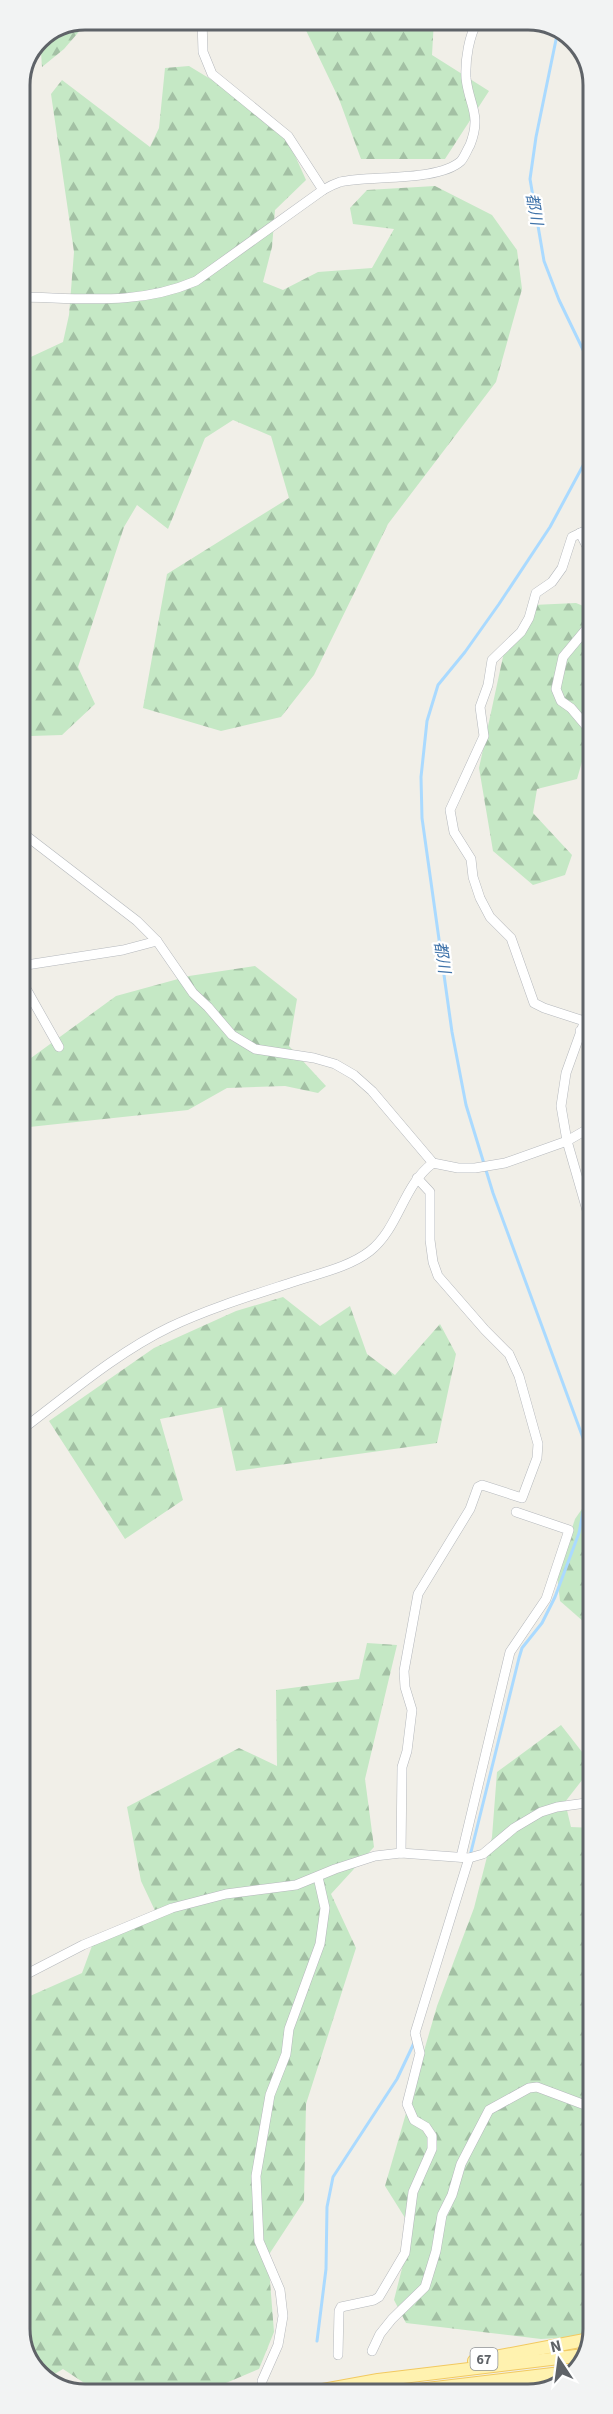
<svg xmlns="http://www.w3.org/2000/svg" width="613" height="2414" viewBox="0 0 613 2414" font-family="'Source Sans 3','Noto Sans JP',sans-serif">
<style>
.forest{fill:url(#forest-firs)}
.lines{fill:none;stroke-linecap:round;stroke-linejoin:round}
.stream{stroke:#aadaff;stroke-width:3}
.minor-casing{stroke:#b5b8bc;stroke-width:10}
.major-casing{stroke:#f2c960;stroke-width:14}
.minor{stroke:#fff;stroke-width:9}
.major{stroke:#fff2af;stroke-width:12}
.labels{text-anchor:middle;stroke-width:4.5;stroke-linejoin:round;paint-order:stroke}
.shield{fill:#fff;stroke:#8f9295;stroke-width:1.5}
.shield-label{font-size:14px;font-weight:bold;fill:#5f6368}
.water-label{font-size:16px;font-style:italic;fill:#4174aa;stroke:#fff}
.rim{fill:none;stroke:#5f6368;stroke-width:3}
</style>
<defs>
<pattern id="forest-firs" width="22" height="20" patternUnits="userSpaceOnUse" patternTransform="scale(1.5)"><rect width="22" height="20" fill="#c5e8c5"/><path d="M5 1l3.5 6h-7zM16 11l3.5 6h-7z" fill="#a3c0a4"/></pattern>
</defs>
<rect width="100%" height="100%" fill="#f1efe8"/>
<g class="forest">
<path d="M85,20H89L64,49L42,67L40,38Z"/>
<path d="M301,20H434L432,55L489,91L445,159H361L339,99Z"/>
<path d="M189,66L235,94L284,131L306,180L275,210L272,247L263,282L283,290L318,272L372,268L394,229L353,224L350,208L367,190L435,186L492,215L517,250L522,289L496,382L388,524L314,675L281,717L221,731L143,708L167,574L289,498L271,436L233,420L205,438L168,529L137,505L124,527L78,667L95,704L62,735L31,736L20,754V577L23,559H20V362L63,342L69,315L74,252L51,94L62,80L150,147L159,128L165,68Z"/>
<path d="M576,603L593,610V724L577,779L537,789L533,813L572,855L565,875L533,885L493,851L479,768L504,652L533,605Z"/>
<path d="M255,966L297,999L289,1046L326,1086L318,1093L285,1086L227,1088L188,1110L20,1128V1066L116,996L189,976Z"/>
<path d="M283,1297L320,1326L350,1306L367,1354L395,1375L440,1324L456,1354L437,1443L236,1471L222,1407L160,1419L183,1500L125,1539L49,1421L154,1348L236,1311Z"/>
<path d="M593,1493V1628L592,1629L560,1601L557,1575L575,1519Z"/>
<path d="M367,1643L397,1645L365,1779L374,1847L331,1894L356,1948L306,2104L304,2201L268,2256L274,2332L259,2369L200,2394H101L63,2369L46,2379L39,2375L21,2341V2000L82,1973L96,1935L158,1917L141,1881L127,1807L239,1748L277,1766L276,1690L359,1679Z"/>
<path d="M561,1725L593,1766L565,1802L571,1827L593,1828V2120L587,2130L593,2136V2191L588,2277L593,2279V2329L591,2336L541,2339L406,2323L394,2300L412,2229L385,2186L437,2006L474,1908L492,1837L497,1772Z"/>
</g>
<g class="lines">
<g class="stream">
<path d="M558,30L536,137L530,179L544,261L559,300L587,358L592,381"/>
<path d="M470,1856L519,1658L522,1648L542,1623L555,1597L579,1533L583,1512L588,1503V1482L592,1470L590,1457L493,1193L466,1105L452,1032L422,818L421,777L427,721L438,685L465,652L499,604L550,527L586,460L592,432"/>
<path d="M317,2341L326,2269L327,2207L333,2177L397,2079L414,2043"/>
</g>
<g class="minor-casing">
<g id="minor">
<path d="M202,20L203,52L212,74L288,136L323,190"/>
<path d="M20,297C82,298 138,306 196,281L323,190C328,187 334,184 340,182C370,175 438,182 461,161C465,156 467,150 470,145C482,114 469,106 466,78C465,59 469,36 478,20"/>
<path d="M580,533L593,558"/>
<path d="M593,621L563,657L556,689L561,701L571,708L593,734"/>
<path d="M20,831L137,921L157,941L193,993L208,1007L232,1035L255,1049L314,1058L335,1064L354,1075L372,1091L433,1163L458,1168H475L505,1163L567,1141L593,1126"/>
<path d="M20,966L123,950L157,941"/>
<path d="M20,978L59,1047"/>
<path d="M593,998L566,1073L561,1106L567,1141L593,1231"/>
<path d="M584,1021L544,1008L534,1003L511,938L490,917L480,898L473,877L471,859L454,832L450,810L484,736L480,707L488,685L492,660L521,632L529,618L536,593L552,582L562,568L572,537L593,527"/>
<path d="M580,1031L593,1032"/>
<path d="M20,1431C68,1395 116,1353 170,1327C208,1309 250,1296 290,1283C316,1274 348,1268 370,1251C399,1228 403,1185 433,1163"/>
<path d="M401,1853L402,1767L407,1751L412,1710L405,1687L404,1671L418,1594L470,1509L478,1487L482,1485L522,1498L537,1458L538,1444L519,1376L509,1354L485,1330L438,1276L433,1262L430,1240V1192L417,1178"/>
<path d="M461,1857L510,1652L546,1599L569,1530L516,1512"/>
<path d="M21,1977L83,1945L172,1908L226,1894L296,1885L335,1869L375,1856L401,1853L469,1858L483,1854L514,1828L541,1812L557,1807L593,1802"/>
<path d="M372,2351L380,2334L392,2319L425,2287L436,2251L442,2215L452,2195L461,2164L489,2110L529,2088L537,2087L593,2108"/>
<path d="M338,2355L339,2311L341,2307L374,2300L379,2297L405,2253L413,2192L432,2149V2136L426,2127L414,2120L407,2104L420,2053L415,2033L469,1858"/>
<path d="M262,2381L278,2345L283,2316L280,2290L259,2241L256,2176L270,2095L286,2054L289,2029L320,1944L325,1908L318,1877"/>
</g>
</g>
<g class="major-casing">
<g id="major">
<path d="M474,2361L590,2339"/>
<path d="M502,2385L527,2388L552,2387"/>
<path d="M301,2394L378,2380L584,2355"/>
<path d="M385,2394L578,2371"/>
</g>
</g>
<use href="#minor" class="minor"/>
<use href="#major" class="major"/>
</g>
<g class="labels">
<rect class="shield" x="470.5" y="2348" width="27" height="22" rx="4.5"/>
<g class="shield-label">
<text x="484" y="2364">67</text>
</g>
<g class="water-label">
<text transform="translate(535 209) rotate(80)" y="6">都川</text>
<text transform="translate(443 957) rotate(81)" y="6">都川</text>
</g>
</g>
<path d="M0 0H613V2414H0ZM85 30H528A55 55 0 0 1 583 85V2329A55 55 0 0 1 528 2384H85A55 55 0 0 1 30 2329V85A55 55 0 0 1 85 30Z" fill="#f2f3f3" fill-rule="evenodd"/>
<path class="rim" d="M85 30H528A55 55 0 0 1 583 85V2329A55 55 0 0 1 528 2384H85A55 55 0 0 1 30 2329V85A55 55 0 0 1 85 30Z"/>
<g transform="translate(559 2360) rotate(347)" stroke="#ffffff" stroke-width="4.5" paint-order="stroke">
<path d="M0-4.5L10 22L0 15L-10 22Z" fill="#5f6368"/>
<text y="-9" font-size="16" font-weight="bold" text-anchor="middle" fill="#5f6368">N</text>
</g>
</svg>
